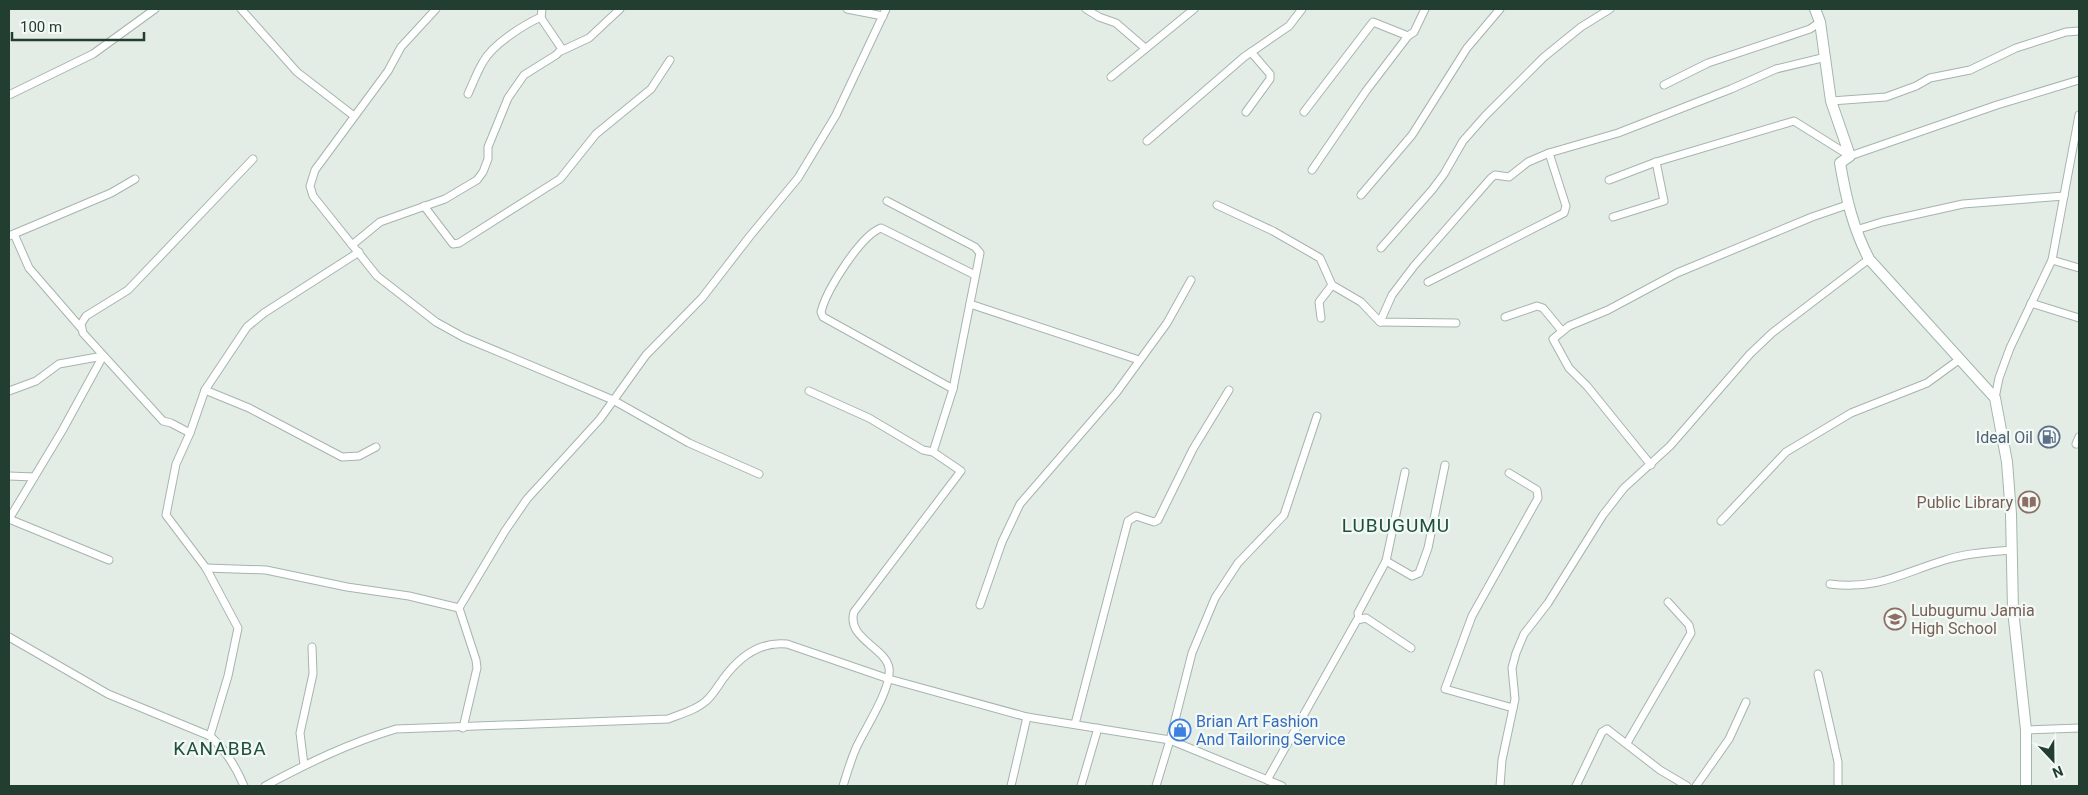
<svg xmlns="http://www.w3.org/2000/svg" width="2088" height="795" viewBox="0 0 2088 795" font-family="Roboto,sans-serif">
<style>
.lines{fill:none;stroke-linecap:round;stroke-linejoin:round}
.street-casing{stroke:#a5b5ac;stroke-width:9}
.secondary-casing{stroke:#a1b8ac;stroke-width:12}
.street{stroke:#fff;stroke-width:7}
.secondary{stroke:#fff;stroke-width:10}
.labels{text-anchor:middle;stroke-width:4.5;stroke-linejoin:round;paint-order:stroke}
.service-label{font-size:16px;fill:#4e5e75;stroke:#f3f9f5;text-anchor:end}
.education-label{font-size:16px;fill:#785e54;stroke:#f3f9f5;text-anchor:end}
.shop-label{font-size:16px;fill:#366cbe;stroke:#f3f9f5;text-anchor:start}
.quarter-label{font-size:19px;letter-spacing:1px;fill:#1e503b;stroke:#f3f9f5}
</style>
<rect width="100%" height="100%" fill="#e3ede6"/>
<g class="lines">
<g class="street-casing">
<g id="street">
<path d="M241,9L297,72L354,116"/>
<path d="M436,9L401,47L388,71L315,170L310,186L313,196L377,276L436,322L463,337L613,400L689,443L759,474"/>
<path d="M847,9L883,16"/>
<path d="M1086,9L1099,17L1116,23L1145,48"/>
<path d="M561,51L589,38L620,9"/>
<path d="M1111,77L1194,9"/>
<path d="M1664,85L1708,63L1810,29L1820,22"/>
<path d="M468,94C473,83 477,72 483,62C492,45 523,25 541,17"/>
<path d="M9,95L93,54L155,9"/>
<path d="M1831,101L1886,97L1916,86L1930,78L1970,70L2016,48L2066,32L2079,31"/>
<path d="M1246,112L1270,79V74L1251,52"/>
<path d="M1304,112L1373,22L1408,36"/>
<path d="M1147,141L1244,57L1289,26L1302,9"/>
<path d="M1312,170L1366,91L1408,36L1414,32L1425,9"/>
<path d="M1609,180L1656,162L1794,121L1850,156L1997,105L2079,80"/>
<path d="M1361,195L1412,135L1467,48L1500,9"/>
<path d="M887,201L975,247L980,253L953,389L933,452"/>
<path d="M1217,205L1273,231L1320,258L1332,285L1361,302L1380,322L1456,323"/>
<path d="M424,206L453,244L459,243L560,179L596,134L651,89L670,60"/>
<path d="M1613,217L1664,201L1656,162"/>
<path d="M1856,230L1882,222L1963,204L2064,196"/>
<path d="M14,234L29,268L81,328"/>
<path d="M9,236L111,193L135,179"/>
<path d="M352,245L380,222L445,199L477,180L483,172L488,159V147L508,98L524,75L556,55L562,49L541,18L542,9"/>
<path d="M1381,248L1432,190L1444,174L1463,141L1485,116L1544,57L1581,27L1610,9"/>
<path d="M2052,260L2079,268"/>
<path d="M1428,282L1564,213L1566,206L1549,153"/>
<path d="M2031,303L2079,318"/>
<path d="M970,304L1139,360"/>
<path d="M1505,317L1537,306L1543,308L1562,331"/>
<path d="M1321,318L1319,302L1332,285"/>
<path d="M1380,322L1392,295L1414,266L1491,178L1495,175L1509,177L1528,162L1549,153L1618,133L1731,89L1776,69L1826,57"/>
<path d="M953,389L823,317L821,312C826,291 860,236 881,228L975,275"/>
<path d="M205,390L249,408L342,457L359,456L376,447"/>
<path d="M9,391L36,381L59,364L103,356"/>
<path d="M809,391L869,418L923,450L933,452L961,471L854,612C846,638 886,648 889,668C892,688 866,727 857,746C851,759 847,773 843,786"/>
<path d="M1995,398L1999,378L2010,348L2052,260L2079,115"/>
<path d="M190,433L171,423L163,421L83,333L81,324L86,316L128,290L253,159"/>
<path d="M2076,444L2079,437"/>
<path d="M1651,465L1587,386L1569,368L1553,339L1569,326L1608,310L1677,273L1812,217L1847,205"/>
<path d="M1509,473L1537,490L1538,498L1472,616L1445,689L1513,708"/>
<path d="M9,476L34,477"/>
<path d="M9,519L62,431L103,356"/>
<path d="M9,519L109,560"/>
<path d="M1721,521L1786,452L1851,413L1927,383L1960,359"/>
<path d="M1386,561L1412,576L1419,573L1428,548L1445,465"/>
<path d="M206,568L266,570L347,587L409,596L459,608"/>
<path d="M1830,584C1878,590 1902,573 1945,560C1966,553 1989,552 2010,550"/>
<path d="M980,605L1002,542L1020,504L1116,393L1167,323L1191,280"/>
<path d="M1359,619L1358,613L1386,561L1405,472"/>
<path d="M9,637L108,694L210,736C226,750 236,767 244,786"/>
<path d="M1818,674L1838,762V786"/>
<path d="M1075,724L1128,521L1136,516L1154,522L1158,520L1193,449L1229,390"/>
<path d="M463,728L477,668L476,660L459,608L505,531L527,499L600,419L646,355L702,298L750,236L798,178L836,115L886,9"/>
<path d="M2026,730L2079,728"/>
<path d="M210,736L228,676L238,628L206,568L166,515L176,464L190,433L205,390L247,327L264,313L359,252"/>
<path d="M1627,743L1691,633L1689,625L1668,602"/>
<path d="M304,765L300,733L313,674L312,647"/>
<path d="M1267,780L1357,620L1366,618L1411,648"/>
<path d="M265,786C308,763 349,743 396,729L668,719C681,714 696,710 706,701C713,695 718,686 723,679C739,657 759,641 787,644L889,679L1027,717L1170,740L1282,786"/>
<path d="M1011,786L1027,717"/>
<path d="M1081,786L1098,728"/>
<path d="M1156,786L1170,740L1192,653L1215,598L1238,563L1284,515L1317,416"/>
<path d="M1500,786L1502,760L1515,699L1512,668L1516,653L1524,634L1548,603L1603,515L1624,488L1670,446L1750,354L1772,333L1869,259"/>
<path d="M1576,786L1602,732L1607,729L1660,770L1687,786"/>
<path d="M1696,786L1729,739L1746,702"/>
</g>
</g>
<g class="secondary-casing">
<path id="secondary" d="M1815,9L1820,22L1831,101L1850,156L1840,163C1846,198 1853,228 1869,259L1995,398L2007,462L2011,514L2013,610L2026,730V786"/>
</g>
<use href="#street" class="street"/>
<use href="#secondary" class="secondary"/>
</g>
<defs>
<g id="fuel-ring" transform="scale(1.125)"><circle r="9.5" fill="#f3f9f5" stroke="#5c6f8a" stroke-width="1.5"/><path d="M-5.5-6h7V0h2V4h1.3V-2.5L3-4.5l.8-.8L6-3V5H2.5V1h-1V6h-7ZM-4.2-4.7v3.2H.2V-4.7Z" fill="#5c6f8a"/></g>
<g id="library-ring" transform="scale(1.125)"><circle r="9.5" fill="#f3f9f5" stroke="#8d6e63" stroke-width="1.5"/><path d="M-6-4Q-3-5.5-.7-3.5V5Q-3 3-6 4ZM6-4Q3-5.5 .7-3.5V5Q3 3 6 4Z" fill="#8d6e63"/></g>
<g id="school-ring" transform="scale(1.125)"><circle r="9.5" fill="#f3f9f5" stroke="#8d6e63" stroke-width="1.5"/><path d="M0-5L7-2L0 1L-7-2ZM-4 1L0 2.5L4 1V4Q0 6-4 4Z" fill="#8d6e63"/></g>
<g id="shop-ring" transform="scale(1.125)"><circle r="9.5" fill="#f3f9f5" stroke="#3f7fe0" stroke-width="1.5"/><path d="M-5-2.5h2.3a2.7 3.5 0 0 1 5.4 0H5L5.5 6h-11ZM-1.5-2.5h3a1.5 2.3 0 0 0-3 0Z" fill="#3f7fe0"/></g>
</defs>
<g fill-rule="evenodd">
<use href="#fuel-ring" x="2049" y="437"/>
<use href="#library-ring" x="2029" y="502"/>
<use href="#school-ring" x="1895" y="619"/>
<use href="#shop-ring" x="1180" y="730"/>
</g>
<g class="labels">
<g class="service-label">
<text x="2033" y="443">Ideal Oil</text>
</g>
<g class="education-label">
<text x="2013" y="508">Public Library</text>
<text x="1911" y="616" text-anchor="start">Lubugumu Jamia<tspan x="1911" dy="18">High School</tspan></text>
</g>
<g class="shop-label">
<text x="1196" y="727">Brian Art Fashion<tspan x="1196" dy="18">And Tailoring Service</tspan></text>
</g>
<g class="quarter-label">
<text x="1396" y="532">LUBUGUMU</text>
<text x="220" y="755">KANABBA</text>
</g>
</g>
<rect width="2088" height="795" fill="none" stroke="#223e31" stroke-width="20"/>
<g transform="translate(2053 760) rotate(158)" stroke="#f3f9f5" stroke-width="4" paint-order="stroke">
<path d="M0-4L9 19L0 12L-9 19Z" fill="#223e31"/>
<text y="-8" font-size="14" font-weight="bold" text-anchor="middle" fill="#223e31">N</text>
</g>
<path d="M12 32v8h132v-8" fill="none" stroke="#223e31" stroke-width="2.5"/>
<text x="20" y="32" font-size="15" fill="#223e31" stroke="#f3f9f5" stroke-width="4" paint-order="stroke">100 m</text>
</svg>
